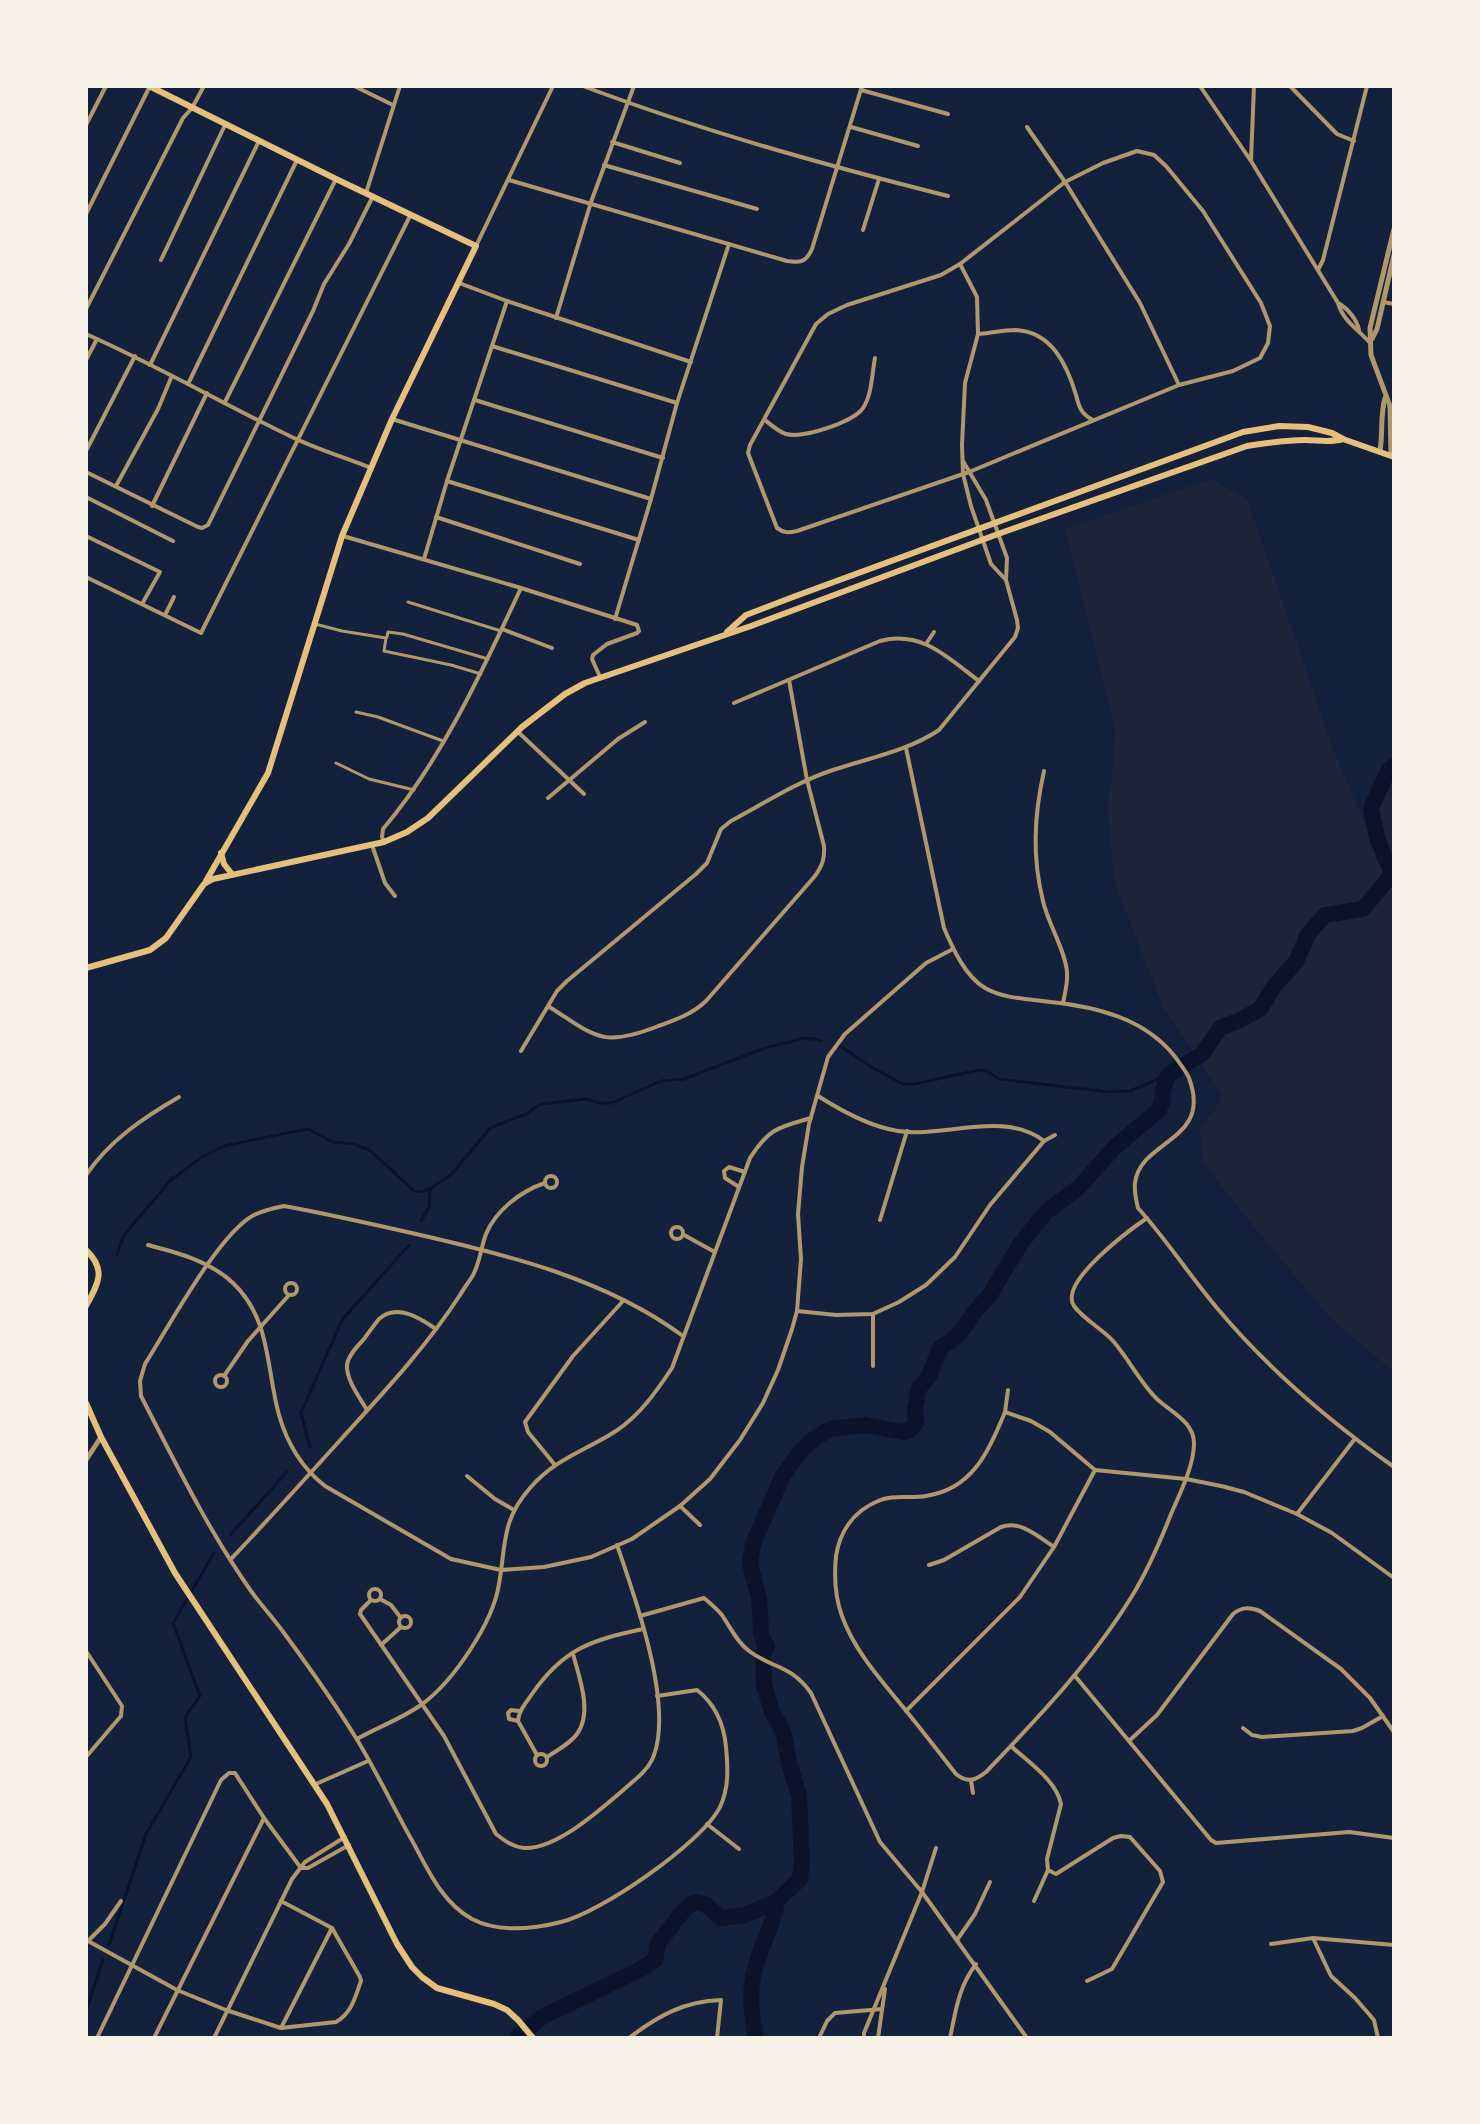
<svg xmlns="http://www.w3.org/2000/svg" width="1480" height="2124" viewBox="0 0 1480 2124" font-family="'Source Sans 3',sans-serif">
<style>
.green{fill:#1d2539}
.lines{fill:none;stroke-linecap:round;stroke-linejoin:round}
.stream{stroke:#0b132b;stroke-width:3}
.river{stroke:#0b132b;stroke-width:16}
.pedestrian{stroke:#b1986c;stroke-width:3}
.minor{stroke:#b1986c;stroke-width:4}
.tertiary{stroke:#b1986c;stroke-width:5}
.secondary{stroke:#e5c07b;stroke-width:6}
</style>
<rect width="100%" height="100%" fill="#14213d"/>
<path class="green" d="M1211,479L1247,499L1335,754L1384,869L1362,806L1379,771L1394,758V883L1386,872L1394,886V1372L1332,1320L1242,1212L1203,1162L1200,1128L1214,1111L1222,1094L1163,1007L1114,881L1108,807L1114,757L1115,729L1065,529Z"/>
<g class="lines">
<g class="stream">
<path d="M840,1046L873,1068L903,1084H915L979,1070L987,1071L999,1079L1109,1092L1130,1091L1168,1075"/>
<path d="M421,1221L429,1207L430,1189"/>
<path d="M117,1255L124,1235L171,1180L202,1157L224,1146L248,1141L308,1129L333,1142L354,1144L371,1151L414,1191L420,1192L430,1189L452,1174L490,1128L526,1114L541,1104L586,1099L599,1103H612L661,1081L684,1079L765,1048L805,1038L821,1040"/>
<path d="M310,1447L301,1413L342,1320L409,1245"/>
<path d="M231,1534L287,1472"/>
<path d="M109,1945L146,1834L191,1757L185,1717L200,1696L173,1623L214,1553"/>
<path d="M86,2012L103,1960"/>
</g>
<g class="river">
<path d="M517,2038L542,2017L641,1969L656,1959L657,1945L683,1911L690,1905L698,1902L706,1905L721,1918L745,1915L777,1901L800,1879L802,1863L799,1795L789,1763L783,1731L772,1712L764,1685L763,1653L767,1647L763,1640L761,1630L759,1598L750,1564L753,1544L782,1477L799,1453L812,1440L830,1429L865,1425L903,1432L910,1430L916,1423L915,1409L919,1388L929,1376L940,1348L955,1338L966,1325L975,1311L989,1296L1021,1243L1046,1212L1078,1188L1116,1146L1158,1111L1162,1103L1163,1090L1168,1075L1202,1054L1220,1028L1240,1020L1260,1009L1275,985L1296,962L1308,934L1325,915L1363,909L1392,874L1377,838L1371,808L1388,771L1394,766"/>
<path d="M756,2038C751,2012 748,1988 757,1962C763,1941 774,1924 777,1901"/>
</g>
<g class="pedestrian">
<path d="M408,602L501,631"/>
<path d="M315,624L342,631L386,638L384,651L451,665L481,674"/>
<path d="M387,637L388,632L403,634L488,659"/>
<path d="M356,712L378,717L443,741"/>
<path d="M336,763L369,779L414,790"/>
</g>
<g class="minor">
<path d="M354,86L393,105"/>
<path d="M583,86C702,131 825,165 948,196"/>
<path d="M1200,86L1251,161L1338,303C1343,321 1358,329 1370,343"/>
<path d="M1290,86L1337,134L1354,141"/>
<path d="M861,90L948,114"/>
<path d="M86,125L106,86"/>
<path d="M851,127L918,146"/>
<path d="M1027,127L1065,182L1140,303L1179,385"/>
<path d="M612,142L680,163"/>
<path d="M1137,151L1154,155L1166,166L1203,211L1261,303L1270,326L1268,343L1260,358L1233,371L1179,385L969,472L797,531C788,533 784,533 777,528L748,453L750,445L816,324L828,314L847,305L941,275L960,264L1065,182L1103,163Z"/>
<path d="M1251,160L1254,86"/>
<path d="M604,165L757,209"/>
<path d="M509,180L787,261C801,263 806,262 812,249L862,86"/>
<path d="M366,193L400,86"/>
<path d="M86,214L150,86"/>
<path d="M863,230L879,179"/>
<path d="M476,246L553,86"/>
<path d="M161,260L225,125"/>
<path d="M960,264L977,297L978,334L965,383L962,445L963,474L971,506L991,564L1006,580"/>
<path d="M1318,270L1323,260L1367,86"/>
<path d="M459,283L507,301L691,362"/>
<path d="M1383,302L1394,304"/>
<path d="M1340,304C1349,310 1357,320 1359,330"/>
<path d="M86,309L183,118L192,108L204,86"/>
<path d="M556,318L591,202L634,86"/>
<path d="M86,334C158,366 225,405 296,439C320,450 346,458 371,468"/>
<path d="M978,334C990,333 1004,330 1016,330C1052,332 1067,365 1076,395C1079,407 1081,414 1093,420"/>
<path d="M492,346L677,403"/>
<path d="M86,360L97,339"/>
<path d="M150,365L259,141"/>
<path d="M188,384L297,160"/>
<path d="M475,400L663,458"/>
<path d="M225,402L336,179"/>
<path d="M392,419L651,499"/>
<path d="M765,420C771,425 779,432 786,434C802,439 854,422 863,408C872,395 872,373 875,358"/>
<path d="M86,451L135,356"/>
<path d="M86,472L198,527L202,528L208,525L313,311L324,284L349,244L373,196"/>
<path d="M447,481L639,540"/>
<path d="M116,486L158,409L171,378"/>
<path d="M86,497L173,541"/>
<path d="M152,506L207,393"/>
<path d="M436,517L580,564"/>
<path d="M86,536L160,572L142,604"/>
<path d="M343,536L521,588L637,625L639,631L637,633L607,644L593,655L592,659L600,677"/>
<path d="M424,559L447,481L507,301"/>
<path d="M86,577L201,633L411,214"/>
<path d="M165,615L174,597"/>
<path d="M615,619L651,499L677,403L729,244"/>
<path d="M502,629L552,648"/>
<path d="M926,644L934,632"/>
<path d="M734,703L880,641C922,630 948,658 979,681"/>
<path d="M517,731L584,794"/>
<path d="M906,748L944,928C953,949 965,976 985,988C1004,999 1030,999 1051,1002C1098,1007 1146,1019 1176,1058C1180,1064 1186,1071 1189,1078C1213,1142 1140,1139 1135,1183C1134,1192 1136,1200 1138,1208C1166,1239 1190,1276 1217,1308C1268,1369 1329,1421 1394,1467"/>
<path d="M1044,771C1034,816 1032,857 1043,901C1048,924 1065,949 1067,972C1068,982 1065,993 1063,1003"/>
<path d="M548,798L618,739L645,722"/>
<path d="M384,842L382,837L383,829C443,758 482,671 521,588"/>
<path d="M372,845L385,883L395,896"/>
<path d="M548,1006C595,1036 601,1048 656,1027C675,1020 691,1015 706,1001L815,876C822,866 825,859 824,846L807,780L789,680"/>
<path d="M521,1051L557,991L567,981L696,874L707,863L721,829L731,821C763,804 795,783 830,771C868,758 906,752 939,730L1015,637L1018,628L1017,620L1006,580L1007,558L986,500L963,461"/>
<path d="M1044,1141L1055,1135"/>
<path d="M86,1175C110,1140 143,1118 179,1097"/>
<circle cx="551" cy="1182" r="6"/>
<path d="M739,1187L725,1178L724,1171L729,1167L745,1172"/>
<path d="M1147,1218C1131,1229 1058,1282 1074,1306C1084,1320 1103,1329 1114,1342C1130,1361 1141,1384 1158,1400C1173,1413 1195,1423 1194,1445C1193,1468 1180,1493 1171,1514C1160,1542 1148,1570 1132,1596C1092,1661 1039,1717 986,1772C975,1781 967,1783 956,1774C938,1751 921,1729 903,1707C880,1679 854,1650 842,1616C835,1597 834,1576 836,1556C840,1531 854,1511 878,1501C893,1494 910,1499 926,1496C973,1489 988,1452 1005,1412L1031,1421L1050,1432L1095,1470L1186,1479L1221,1486L1244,1492L1297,1514L1332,1533L1394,1578"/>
<path d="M880,1220L907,1131"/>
<circle cx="677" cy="1233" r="6"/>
<path d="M684,1235L713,1251"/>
<path d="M148,1245C178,1253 210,1261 233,1283C271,1319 266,1368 279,1415C287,1443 302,1468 325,1486L451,1559L501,1570L544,1567L591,1557L632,1539L680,1506L710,1479L740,1440L763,1403L778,1370L792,1329L797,1311L801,1259L798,1214L802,1167L809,1124L828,1057L845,1034L926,963L953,949"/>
<circle cx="291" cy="1289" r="6"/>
<path d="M797,1311L836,1315L873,1314L899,1302L926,1285L955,1257L990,1205L1044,1141C1005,1110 943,1138 898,1131C872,1127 840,1110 818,1096"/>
<path d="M873,1366V1314"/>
<circle cx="221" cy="1381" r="6"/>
<path d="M224,1376L248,1341L289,1295"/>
<path d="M367,1410C360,1398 346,1380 347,1365C348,1355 358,1346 364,1339C369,1332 374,1325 379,1319C397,1303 420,1318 436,1329"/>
<path d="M1005,1412L1008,1390"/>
<path d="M555,1465L528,1432L525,1422L573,1356L623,1301"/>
<path d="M467,1476L495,1499L514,1510"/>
<path d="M680,1506L700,1525"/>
<path d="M1297,1514L1354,1440"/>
<path d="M231,1559C269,1519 306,1478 343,1437C384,1392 427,1346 460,1295C464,1288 469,1282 473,1275C480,1262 481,1247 486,1234C496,1210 521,1191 545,1183"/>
<path d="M929,1565L944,1560L1001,1527C1021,1520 1037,1536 1054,1547"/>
<circle cx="375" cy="1595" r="6"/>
<path d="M380,1599L391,1605L401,1618"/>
<path d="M371,1600L361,1610L360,1614L444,1736L496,1834C505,1841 513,1847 524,1848C559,1850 610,1801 636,1779C644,1772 651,1765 654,1755C673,1703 635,1597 617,1545"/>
<circle cx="405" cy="1622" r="6"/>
<path d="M640,1616L704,1598C710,1603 717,1609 722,1615C730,1627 737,1642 749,1651C773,1669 790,1664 811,1693L880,1842L922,1892L1027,2038"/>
<path d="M381,1645L401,1627"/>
<path d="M86,1651L122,1706L121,1716L86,1757"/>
<path d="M1075,1676L1211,1840L1216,1843L1349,1832L1394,1838"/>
<path d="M657,1696L697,1690C715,1704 724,1725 726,1747C728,1768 729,1788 720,1807C702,1843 600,1913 561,1922C533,1929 499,1933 472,1919C443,1903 429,1872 414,1844C394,1809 377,1772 356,1738C334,1702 309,1667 284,1633C274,1619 261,1605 251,1591C208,1530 175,1462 141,1396L140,1381L145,1364C168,1328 219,1233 254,1215C264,1210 274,1208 284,1206C328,1214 372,1224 416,1234C508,1255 606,1279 683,1336"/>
<path d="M519,1711L511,1710L508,1713L509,1719L518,1721C519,1710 526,1703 532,1694C563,1649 591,1640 643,1629"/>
<path d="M906,1711L1020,1597L1054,1547L1095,1470"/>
<path d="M518,1721L537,1755"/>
<path d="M1243,1728L1252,1735L1262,1737L1353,1731L1362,1728L1383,1716"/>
<path d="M357,1739C378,1727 401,1719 421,1705C453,1682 493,1623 499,1584C506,1545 501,1521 530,1488C556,1458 585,1451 616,1431C640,1415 656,1392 672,1368L750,1158C769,1128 779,1127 811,1118"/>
<path d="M1130,1740L1157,1715L1233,1614C1242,1607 1249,1607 1260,1611L1341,1669L1370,1698L1394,1732"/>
<path d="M1011,1746C1028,1762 1056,1780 1061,1804L1047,1859L1048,1870L1056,1874L1113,1838L1121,1836L1130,1837L1160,1871L1163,1882L1112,1969L1087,1981"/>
<circle cx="541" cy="1760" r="6"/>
<path d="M547,1757C557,1750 570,1744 577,1734C593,1712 579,1677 573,1654"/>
<path d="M971,1781L973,1793"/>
<path d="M316,1784L368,1761"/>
<path d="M707,1824L739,1849"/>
<path d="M301,1868H308L349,1845"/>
<path d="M1034,1901L1048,1870"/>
<path d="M1313,1938L1331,1976L1355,1998L1374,2020L1378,2038"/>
<path d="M957,1940L975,1914L990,1882"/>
<path d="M88,1941L177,1990L226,2010L281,2028L336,2022C352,2013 355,1997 361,1981L360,1977L332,1928L281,1901"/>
<path d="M88,1941L105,1924L121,1901"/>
<path d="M1271,1944L1313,1938L1394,1945"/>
<path d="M281,2028L332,1928"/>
<path d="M97,2038L221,1780L229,1773H235L264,1818L301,1868"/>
<path d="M154,2038L264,1818"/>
<path d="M214,2038L292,1879L305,1862L345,1837"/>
<path d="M629,2038C658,2016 684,2001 721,2000L717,2038"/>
<path d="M819,2038L827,2021L835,2013L882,2009"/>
<path d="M864,2038V2033L922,1892L936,1848"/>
<path d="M878,2038L885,1989"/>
<path d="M950,2038C956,2010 958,1988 976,1964"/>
</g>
<g class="tertiary">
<path d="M1372,339L1377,329L1394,255"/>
<path d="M1380,451C1383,434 1380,415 1385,398"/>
<path d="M1391,456L1390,406L1371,355L1370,328L1394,229"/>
<path d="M86,1460L101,1437"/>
</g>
<g class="secondary">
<path d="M149,86L336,179L476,246L392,419L342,536L268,773L206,881"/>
<path d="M727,632L746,615L793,597L1243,432L1279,426L1308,427L1332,433L1343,439L1394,457"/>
<path d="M221,853L224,864L232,874"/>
<path d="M86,968L150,950L166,938L204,884L213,879L384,842L407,832L428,818L522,727L565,694L585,683L751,626L998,534L1247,446C1266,443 1285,440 1305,440C1319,440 1329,443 1343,439"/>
<path d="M86,1250C107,1270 98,1284 86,1306"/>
<path d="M86,1403L101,1437L175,1573L327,1804L397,1944L412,1967L422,1977L437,1988L494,2004L507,2010L518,2020L533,2038"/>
</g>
</g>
<rect width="1480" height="2124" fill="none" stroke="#f6f1e7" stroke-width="176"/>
</svg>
